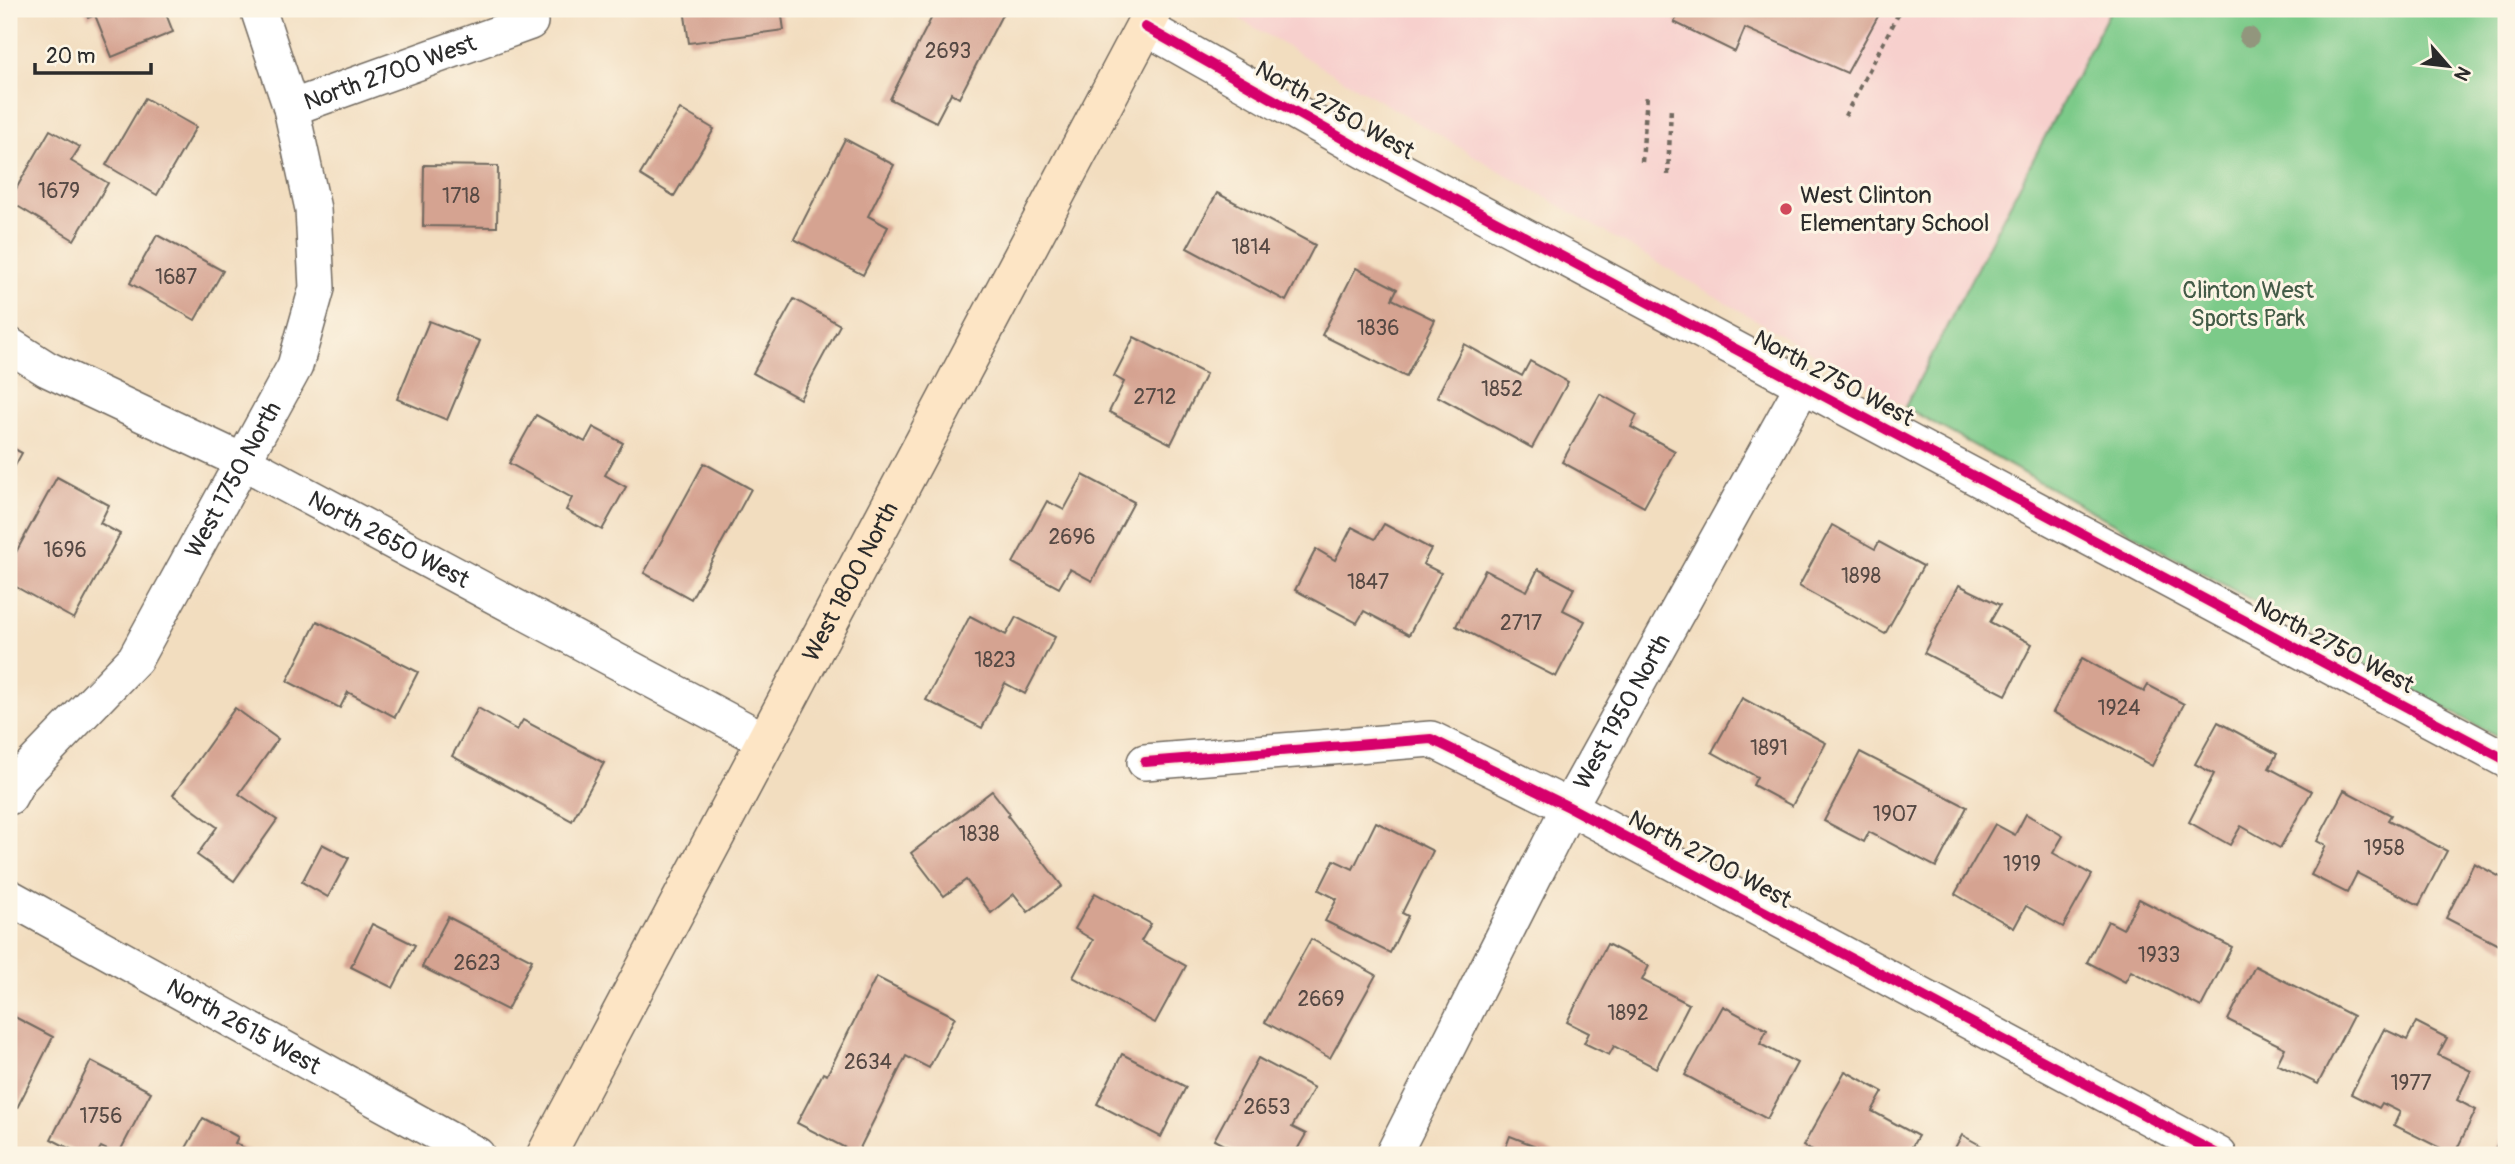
<svg xmlns="http://www.w3.org/2000/svg" width="2515" height="1164" viewBox="0 0 2515 1164" font-family="Pangolin,sans-serif">
<style>
.built{fill:#f7d0cd}
.green{fill:#7cca89;stroke:#547a5a;stroke-width:2}
.building{fill:#d5a391}
.lines{fill:none;stroke-linecap:round;stroke-linejoin:round}
.minor-casing{stroke:#71695f;stroke-width:38}
.secondary-casing{stroke:#71695f;stroke-width:41}
.path{stroke:#71695f;stroke-width:4.5;stroke-dasharray:5 5;stroke-linecap:butt}
.minor{stroke:#fff;stroke-width:35}
.secondary{stroke:#fde5c5;stroke-width:38}
.cycleway-casing{stroke:#fcf5e5;stroke-width:15}
.cycleway{stroke:#d6006c;stroke-width:10}
.tree{fill:#92967d}
.poi-dot{fill:#d1495b;stroke:#fcf5e5;stroke-width:2.5}
.labels{text-anchor:middle;stroke-width:6;stroke-linejoin:round;paint-order:stroke}
.number-label{font-size:21px;fill:#564944}
.street-label{font-size:24px;fill:#2b2b2b;stroke:#fcf5e5}
.poi-label{font-size:24px;fill:#2b2b2b;stroke:#fcf5e5;text-anchor:start}
.park-label{font-size:24px;fill:#435b47;stroke:#fcf5e5}
</style>
<rect width="100%" height="100%" fill="#fcf5e5"/>
<filter id="ink" filterUnits="userSpaceOnUse"><feTurbulence type="fractalNoise" baseFrequency=".0143" numOctaves="2"/><feDisplacementMap in="SourceGraphic" scale="14" xChannelSelector="R" yChannelSelector="G"/><feConvolveMatrix kernelMatrix="1 2 1 2 8 2 1 2 1" color-interpolation-filters="sRGB"/></filter>
<filter id="wash" filterUnits="userSpaceOnUse"><feTurbulence type="fractalNoise" baseFrequency=".00686" numOctaves="4" result="noise"/><feDisplacementMap in="SourceGraphic" scale="28" xChannelSelector="R" yChannelSelector="G"/><feGaussianBlur stdDeviation="1.57" result="paint"/><feColorMatrix in="noise" values="0 0 0 0 0 0 0 0 0 0 0 0 0 0 0 0 0 1.4 0 .05"/><feComposite in="paint" operator="in"/></filter>
<g filter="url(#wash)">
<rect width="100%" height="100%" fill="#f2ddbf"/>
<path class="built" d="M1225,9H2111L1905,407L1224,10Z"/>
<path class="green" d="M2111,9H2506V742L1905,407Z"/>
<g id="blocks">
<g class="building">
<path d="M84,9H164L173,32L112,57L95,15L88,18Z"/>
<path d="M684,9H781L784,30L689,43Z"/>
<path d="M936,9H1005L959,98L951,93L936,122L890,99Z"/>
<path d="M1683,9H1882L1847,73L1745,28L1735,52L1674,22Z"/>
<path d="M145,98L196,127L157,195L106,165Z"/>
<path d="M680,109L714,129L674,196L640,175Z"/>
<path d="M50,130L80,147L71,161L108,183L74,240L9,201Z"/>
<path d="M845,139L894,165L868,216L888,227L863,275L794,239Z"/>
<path d="M424,165L498,166L497,227L423,226Z"/>
<path d="M1217,193L1315,245L1286,301L1187,248Z"/>
<path d="M157,235L223,271L195,320L130,283Z"/>
<path d="M1356,268L1397,289L1392,299L1435,320L1406,377L1322,335Z"/>
<path d="M794,299L840,325L800,399L753,373Z"/>
<path d="M429,321L480,341L447,420L397,399Z"/>
<path d="M1134,337L1206,374L1171,444L1109,412L1124,382L1114,376Z"/>
<path d="M1464,344L1522,376L1530,361L1568,382L1532,448L1437,396Z"/>
<path d="M1600,394L1637,415L1631,427L1675,451L1644,507L1562,462Z"/>
<path d="M536,415L585,442L593,427L623,443L605,475L626,487L602,530L566,510L572,498L509,463Z"/>
<path d="M9,446L22,453L9,477Z"/>
<path d="M704,463L751,489L691,599L644,573Z"/>
<path d="M1083,475L1134,502L1092,581L1070,569L1059,588L1013,563L1047,501L1064,510Z"/>
<path d="M57,477L109,505L100,523L120,534L74,619L9,583V565Z"/>
<path d="M1384,524L1431,549L1423,564L1441,573L1409,635L1364,611L1357,623L1295,590L1316,549L1335,560L1352,527L1375,539Z"/>
<path d="M1832,525L1875,549L1879,542L1923,566L1885,634L1799,586Z"/>
<path d="M1538,569L1574,588L1563,610L1585,621L1556,677L1456,626L1485,570L1527,591Z"/>
<path d="M1959,585L2000,605L1990,622L2032,644L2006,695L1924,653Z"/>
<path d="M970,616L1006,635L1016,617L1055,637L1025,694L1005,683L982,728L926,700Z"/>
<path d="M317,621L418,672L395,717L348,692L340,708L287,681Z"/>
<path d="M2082,658L2144,692L2148,685L2184,704L2152,766L2053,712Z"/>
<path d="M1742,698L1826,743L1792,806L1753,785L1757,777L1712,752Z"/>
<path d="M235,708L278,739L239,794L277,820L234,881L197,855L217,827L173,795Z"/>
<path d="M478,708L517,730L523,720L604,763L572,821L452,756Z"/>
<path d="M2218,722L2277,754L2269,768L2312,791L2280,848L2241,826L2230,845L2189,822L2214,774L2195,764Z"/>
<path d="M1860,752L1967,807L1936,867L1869,832L1864,842L1824,821Z"/>
<path d="M2344,790L2391,815L2388,820L2447,851L2419,905L2357,873L2347,893L2311,875L2326,846L2317,841Z"/>
<path d="M992,791L1010,814L1008,816L1062,886L1028,912L1014,894L991,913L966,880L944,896L911,853Z"/>
<path d="M2026,814L2063,836L2053,853L2092,875L2063,927L2026,906L2014,928L1955,894L1995,824L2015,835Z"/>
<path d="M1376,822L1433,851L1402,913L1408,916L1390,953L1325,921L1337,899L1319,890L1334,860L1353,869Z"/>
<path d="M322,844L349,858L328,897L302,882Z"/>
<path d="M2474,863L2506,880V949L2446,918Z"/>
<path d="M1095,893L1151,924L1141,941L1186,966L1155,1023L1073,977L1093,940L1075,929Z"/>
<path d="M2139,899L2232,947L2201,1007L2131,971L2125,982L2087,962L2108,921L2123,929Z"/>
<path d="M448,917L532,960L507,1010L422,967Z"/>
<path d="M372,924L415,945L393,988L351,967Z"/>
<path d="M1311,939L1376,975L1330,1058L1265,1022Z"/>
<path d="M1607,944L1649,966L1642,980L1689,1004L1656,1068L1614,1046L1609,1055L1584,1043L1589,1033L1567,1022Z"/>
<path d="M2255,966L2353,1016L2318,1084L2277,1064L2285,1048L2228,1020Z"/>
<path d="M876,977L955,1017L929,1068L906,1056L857,1154L797,1123L823,1073L827,1075Z"/>
<path d="M1723,1006L1767,1030L1760,1044L1797,1063L1767,1119L1685,1075Z"/>
<path d="M11,1015L53,1037L16,1110L9,1107V1020Z"/>
<path d="M2416,1022L2447,1038L2438,1055L2471,1071L2457,1100L2476,1110L2454,1155L2394,1125L2400,1112L2382,1103L2379,1108L2351,1094L2384,1029L2407,1040Z"/>
<path d="M1122,1054L1186,1087L1161,1137L1097,1104Z"/>
<path d="M1258,1058L1314,1088L1292,1127L1306,1134L1294,1155H1243L1214,1140Z"/>
<path d="M91,1061L151,1092L118,1155L101,1147L96,1155H82L51,1139Z"/>
<path d="M1845,1071L1883,1092L1872,1111L1918,1136L1907,1155H1820L1803,1146Z"/>
<path d="M203,1118L238,1137L235,1143L257,1155H182Z"/>
<path d="M2506,1127V1155H2492Z"/>
<path d="M1962,1135L1998,1155H1951Z"/>
<path d="M1510,1136L1559,1155H1503Z"/>
</g>
</g>
</g>
<g filter="url(#ink)">
<use href="#blocks" fill-opacity="0" stroke="#71695f" stroke-width="2"/>
<g class="lines">
<g class="minor-casing">
<g id="minor">
<path d="M1145,27L1368,153L2506,760"/>
<path id="s1" d="M291,108L530,22"/>
<path id="s2" d="M9,345L47,369L244,462L766,741"/>
<path d="M1145,762L1431,739L1569,807L2219,1155"/>
<path id="s3" d="M9,797L19,779L135,659L295,366L317,288L313,209L291,108L258,9"/>
<path id="s4" d="M9,897L477,1155"/>
<path id="s5" d="M1393,1155L1569,807L1803,385"/>
</g>
</g>
<g class="secondary-casing">
<g id="secondary">
<path id="s6" d="M546,1155L1154,9"/>
</g>
</g>
<g class="path">
<path d="M1845,116L1901,9"/>
<path d="M1642,162L1647,95"/>
<path d="M1668,175L1671,107"/>
</g>
<use href="#minor" class="minor"/>
<use href="#secondary" class="secondary"/>
<g class="cycleway-casing">
<g id="cycleway">
<path d="M1145,27L1368,153L2506,760"/>
<path d="M1145,762L1431,739L1569,807L2219,1155"/>
</g>
</g>
<use href="#cycleway" class="cycleway"/>
</g>
<circle class="tree" cx="2249" cy="37" r="10"/>
</g>
<circle class="poi-dot" cx="1786" cy="209" r="7"/>
<g class="labels">
<g class="number-label">
<text x="948" y="58">2693</text>
<text x="59" y="198">1679</text>
<text x="461" y="203">1718</text>
<text x="1251" y="254">1814</text>
<text x="176" y="284">1687</text>
<text x="1378" y="335">1836</text>
<text x="1502" y="396">1852</text>
<text x="1155" y="404">2712</text>
<text x="1072" y="544">2696</text>
<text x="65" y="557">1696</text>
<text x="1861" y="583">1898</text>
<text x="1368" y="589">1847</text>
<text x="1521" y="630">2717</text>
<text x="995" y="667">1823</text>
<text x="2119" y="715">1924</text>
<text x="1769" y="755">1891</text>
<text x="1895" y="821">1907</text>
<text x="979" y="841">1838</text>
<text x="2384" y="855">1958</text>
<text x="2022" y="871">1919</text>
<text x="2159" y="962">1933</text>
<text x="477" y="970">2623</text>
<text x="1321" y="1006">2669</text>
<text x="1628" y="1020">1892</text>
<text x="868" y="1069">2634</text>
<text x="2411" y="1090">1977</text>
<text x="1267" y="1114">2653</text>
<text x="101" y="1123">1756</text>
</g>
<g class="street-label">
<text dy="8" stroke="none"><textPath href="#s1" startOffset="105">North 2700 West</textPath></text>
<text transform="translate(1335 110) rotate(29)" y="8">North 2750 West</text>
<text transform="translate(1834 378) rotate(28)" y="8">North 2750 West</text>
<text dy="8" stroke="none"><textPath href="#s3" startOffset="392">West 1750 North</textPath></text>
<text dy="8" stroke="none"><textPath href="#s2" startOffset="427">North 2650 West</textPath></text>
<text dy="8" stroke="none"><textPath href="#s6" startOffset="649">West 1800 North</textPath></text>
<text transform="translate(2334 645) rotate(28)" y="8">North 2750 West</text>
<text dy="8" stroke="none"><textPath href="#s5" startOffset="499">West 1950 North</textPath></text>
<text transform="translate(1710 859) rotate(28)" y="8">North 2700 West</text>
<text dy="8" stroke="none"><textPath href="#s4" startOffset="268">North 2615 West</textPath></text>
</g>
<g class="poi-label">
<text x="1800" y="203">West Clinton<tspan x="1800" dy="28">Elementary School</tspan></text>
</g>
<g class="park-label">
<text x="2248" y="298">Clinton West<tspan x="2248" dy="28">Sports Park</tspan></text>
</g>
</g>
<rect width="2515" height="1164" fill="none" stroke="#fcf5e5" stroke-width="35"/>
<g transform="translate(2448 66) rotate(118)" stroke="#fcf5e5" stroke-width="5" paint-order="stroke">
<path d="M0-5L12 26L0 18L-12 26Z" fill="#2b2b2b"/>
<text y="-10" font-size="19" font-weight="bold" text-anchor="middle" fill="#2b2b2b">N</text>
</g>
<path d="M35 63v10h116v-10" fill="none" stroke="#2b2b2b" stroke-width="3.5"/>
<text x="46" y="63" font-size="21" fill="#2b2b2b" stroke="#fcf5e5" stroke-width="5" paint-order="stroke">20 m</text>
</svg>
